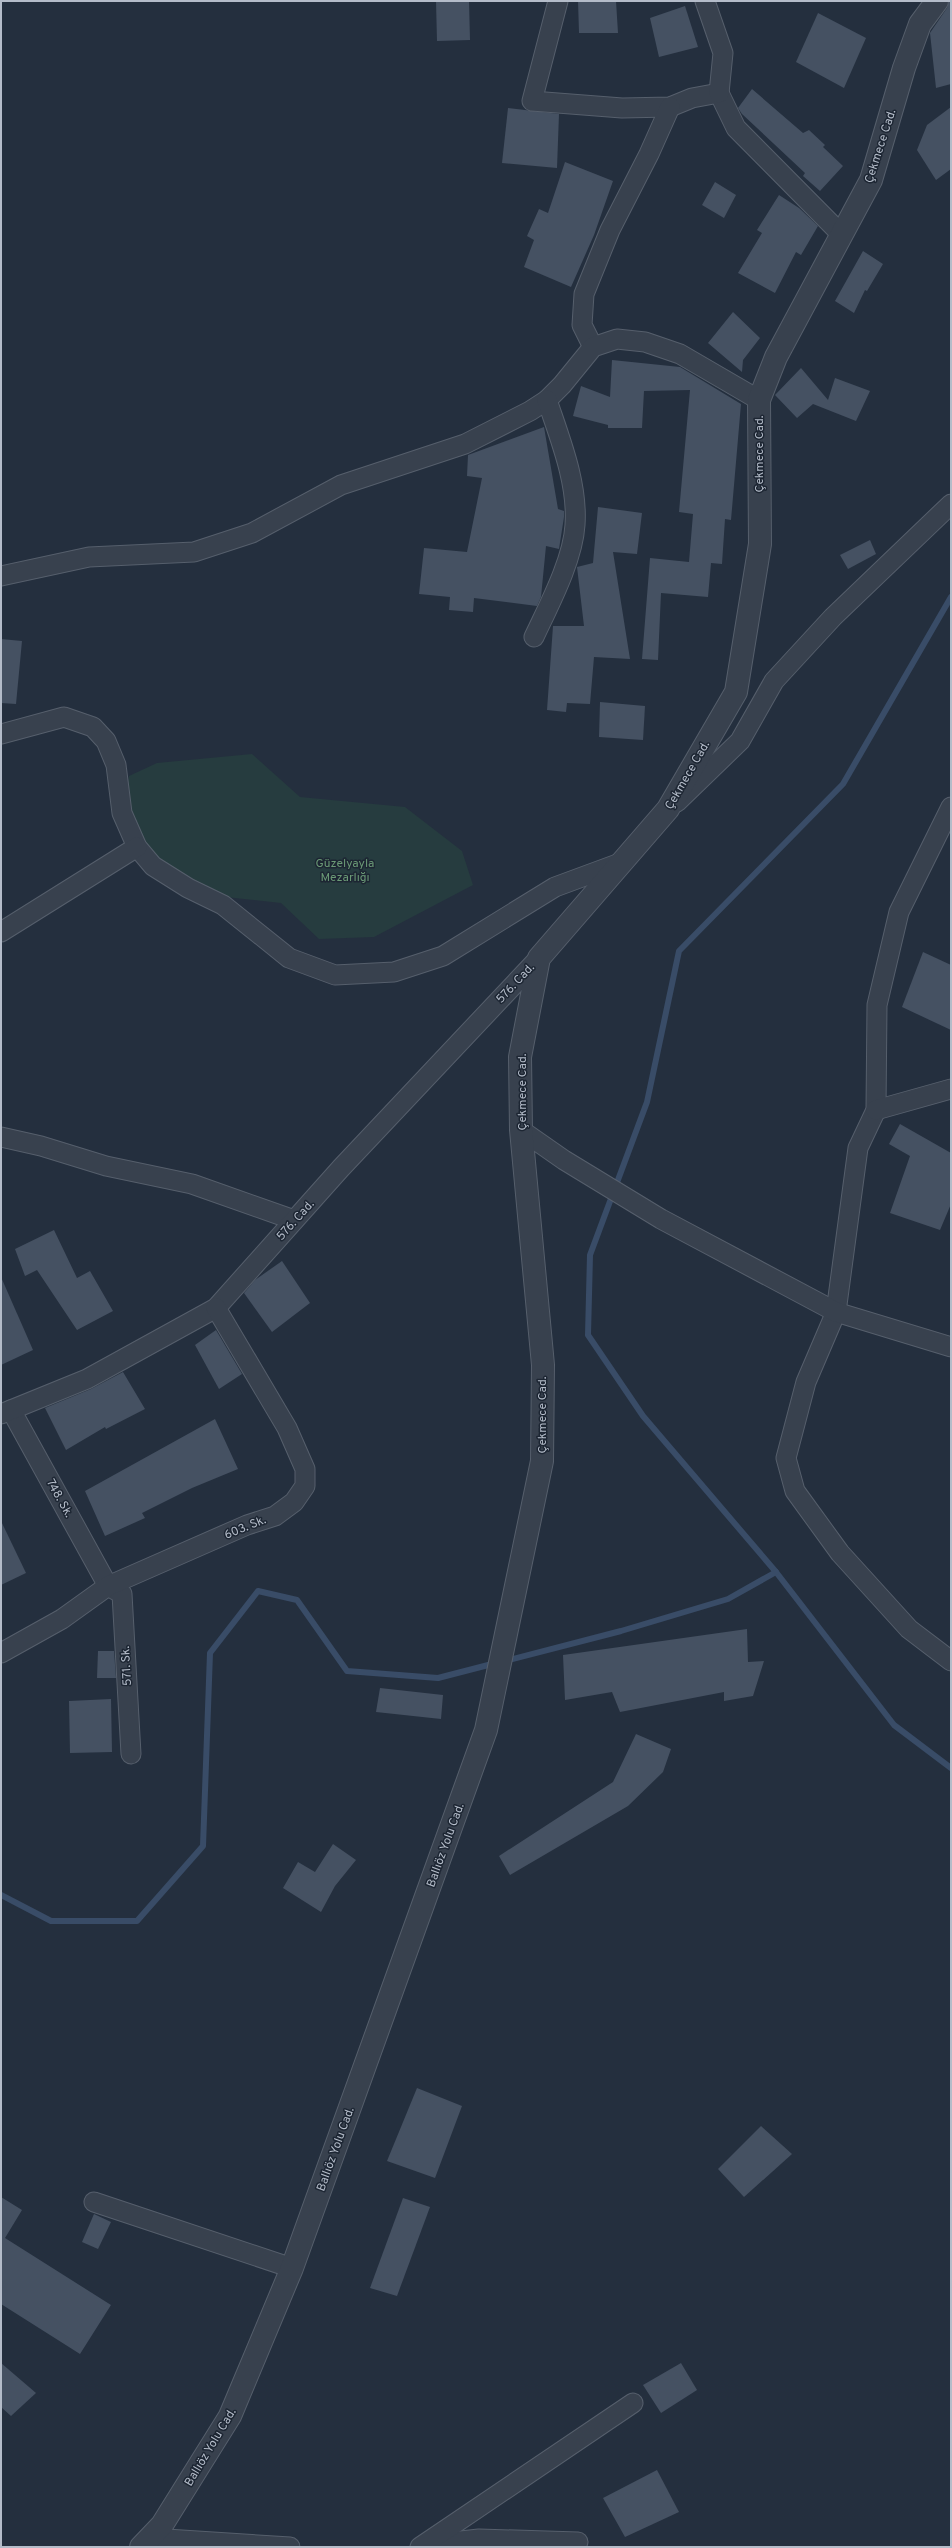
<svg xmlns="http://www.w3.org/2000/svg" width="952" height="2548" viewBox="0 0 952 2548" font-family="Overpass,sans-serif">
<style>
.green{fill:#263c3f}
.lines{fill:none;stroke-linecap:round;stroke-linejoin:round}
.stream{stroke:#394c67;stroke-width:6}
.building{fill:#455162}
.minor-casing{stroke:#565f6c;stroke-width:21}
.tertiary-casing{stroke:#565f6c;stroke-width:24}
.minor{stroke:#38414e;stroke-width:19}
.tertiary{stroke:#38414e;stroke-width:22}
.labels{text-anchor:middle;stroke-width:3;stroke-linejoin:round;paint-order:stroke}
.street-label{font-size:12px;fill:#b4bcc9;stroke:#1d2633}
.park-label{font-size:12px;fill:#6b9a76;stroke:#1d2633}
</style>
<rect width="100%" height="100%" fill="#242f3e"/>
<path class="green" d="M252,754L300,797L405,807L462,851L473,885L374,937L319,939L281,903L216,896L140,853L122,813L129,776L157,763Z"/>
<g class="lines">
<g class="stream">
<path d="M951,597L843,784L679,951L647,1102L590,1255L588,1335L643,1416L776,1572L894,1725L951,1768"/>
<path d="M505,1661L621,1631L728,1599L776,1572"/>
<path d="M1,1895L51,1921H137L203,1846L210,1653L258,1591L297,1600L347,1671L438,1678L496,1663"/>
</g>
</g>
<g class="building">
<path d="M436,1H469L470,40L437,41Z"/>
<path d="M578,1H616L618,33H579Z"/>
<path d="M949,1H951V84L936,88L930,33L947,8Z"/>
<path d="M685,6L698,47L659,57L650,18Z"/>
<path d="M818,13L866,38L844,88L796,62Z"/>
<path d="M752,89L803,133L809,130L825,145L823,147L843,166L820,191L803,176L805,173L742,114L738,108Z"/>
<path d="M951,107V169L936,180L917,150L927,125Z"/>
<path d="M508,108L559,114L557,168L502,163Z"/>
<path d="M565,162L613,181L594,235L571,287L524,267L534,240L527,236L539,209L548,213Z"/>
<path d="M715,182L736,195L724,218L702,205Z"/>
<path d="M779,195L799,208L818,226L801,255L796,252L775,293L738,273L762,233L757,230Z"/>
<path d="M863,251L883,264L867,291L865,290L854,313L835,301Z"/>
<path d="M733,312L760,338L743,360L742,372L708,343Z"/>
<path d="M612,360L680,367L741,404L731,520L725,519L722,564L711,563L708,597L661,593L658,660L642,659L650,558L689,562L693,514L679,512L690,390L644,391L642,428H608V425L573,416L581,386L610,397Z"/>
<path d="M801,368L828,400L835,378L870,391L856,421L813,404L797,418L775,395Z"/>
<path d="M544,427L558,509L564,511V517L559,549L546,546L541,597L537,606L474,598L473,612L449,610L450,597L419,594L424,548L467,552L482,478L467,476L468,455Z"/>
<path d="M598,507L642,513L637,554L613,552L630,659L594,657L590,704L567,703L566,712L547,710L553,626H584L577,567L593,563Z"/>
<path d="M870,540L876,554L848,569L840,555Z"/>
<path d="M1,639L22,641L16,704L1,703Z"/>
<path d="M600,702L645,706L643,740L599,737Z"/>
<path d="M923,952L951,965V1030L902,1007Z"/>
<path d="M900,1124L951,1153V1204L940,1230L890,1213L910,1156L889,1144Z"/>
<path d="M54,1230L77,1278L90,1271L113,1311L77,1330L37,1270L25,1276L15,1249Z"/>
<path d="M282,1261L310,1303L272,1332L244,1293L255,1280Z"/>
<path d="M1,1277L33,1350L1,1365Z"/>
<path d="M216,1330L242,1374L219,1389L195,1345Z"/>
<path d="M123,1372L145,1409L106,1429L105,1427L66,1450L45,1408L91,1389Z"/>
<path d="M215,1419L238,1469L192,1488L142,1513L145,1518L105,1536L85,1491Z"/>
<path d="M1,1521L26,1573L1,1585Z"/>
<path d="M747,1629L748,1662L764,1661L753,1696L724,1701V1692L620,1712L612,1692L565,1700L563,1655Z"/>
<path d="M98,1651H114L116,1678H97Z"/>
<path d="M380,1688L443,1695L441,1719L376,1712Z"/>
<path d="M111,1699L112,1752L70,1753L69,1701Z"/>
<path d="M636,1734L671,1749L663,1772L628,1806L510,1875L499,1856L613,1782Z"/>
<path d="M333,1844L356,1860L335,1886L321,1912L283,1888L298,1862L315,1872Z"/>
<path d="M417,2088L462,2106L435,2178L387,2161Z"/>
<path d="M761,2126L792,2154L744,2197L718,2169Z"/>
<path d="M1,2197L22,2210L5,2238L111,2305L80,2354L1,2304Z"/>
<path d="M403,2198L430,2207L397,2296L370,2288Z"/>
<path d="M94,2214L111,2222L98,2249L82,2242Z"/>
<path d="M1,2363L36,2393L11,2416L1,2407Z"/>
<path d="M681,2363L697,2390L661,2413L643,2385Z"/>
<path d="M657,2470L679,2512L625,2537L603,2498Z"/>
</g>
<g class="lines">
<g class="minor-casing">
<g id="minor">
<path d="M558,1L532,101L622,108L670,107L692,98L719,93L736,128L842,235"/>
<path d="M705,1L723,53L719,93"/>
<path d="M593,347L582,325L584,294L610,230L649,154L670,107"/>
<path d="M1,576L89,557L194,552L252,533L341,485L465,444L530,411L547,400L562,385L593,347L617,339L645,342L680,354L759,400"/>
<path d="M534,637C549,605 573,560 575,525C578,483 560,439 547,400"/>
<path d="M1,734L64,717L93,727L106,741L116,765L122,813L137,847L153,866L188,888L223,905L289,958L335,975L394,972L443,956L555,887L620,863"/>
<path d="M677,802L740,741L774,681L833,617L951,504"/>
<path d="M951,807L899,912L877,1005L876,1110L858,1148L836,1312L806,1382L786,1458L795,1491L840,1553L909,1629L951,1661"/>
<path d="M1,932L137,847"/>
<path d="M876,1110L951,1089"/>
<path d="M521,1130L564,1160L661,1219L836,1312L951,1347"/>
<path d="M1,1137L41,1146L106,1166L192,1184L294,1220"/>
<path d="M11,1410L108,1586L122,1594L131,1754"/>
<path d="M1,1414L87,1379L216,1308L341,1168L539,958"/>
<path d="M1,1653L62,1619L108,1586L247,1525L275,1516L294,1502L305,1486V1469L287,1428L216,1308"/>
<path d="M94,2202L292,2268"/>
<path d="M151,2538L290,2547"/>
<path d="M425,2545L479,2539L578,2542"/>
<path d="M420,2547L633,2403"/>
</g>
</g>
<g class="tertiary-casing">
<path id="tertiary" d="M141,2547L162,2525L230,2416L292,2268L486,1730L542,1461L543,1365L521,1130L520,1057L539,958L668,809L736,692L760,544L759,400L776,357L871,180L904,68L920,24L937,1"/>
</g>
<use href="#minor" class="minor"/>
<use href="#tertiary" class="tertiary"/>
</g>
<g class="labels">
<g class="street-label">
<text transform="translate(880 146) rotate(-72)" y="4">Çekmece Cad.</text>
<text transform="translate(759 454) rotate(-90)" y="4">Çekmece Cad.</text>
<text transform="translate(687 775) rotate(-60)" y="4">Çekmece Cad.</text>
<text transform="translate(515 983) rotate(-47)" y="4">576. Cad.</text>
<text transform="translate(522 1092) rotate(-90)" y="4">Çekmece Cad.</text>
<text transform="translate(295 1220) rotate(-48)" y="4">576. Cad.</text>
<text transform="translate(542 1415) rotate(-90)" y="4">Çekmece Cad.</text>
<text transform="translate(60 1498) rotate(61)" y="4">748. Sk.</text>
<text transform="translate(245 1527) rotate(-22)" y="4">603. Sk.</text>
<text transform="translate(126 1666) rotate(-93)" y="4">571. Sk.</text>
<text transform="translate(445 1845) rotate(-70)" y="4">Ballıöz Yolu Cad.</text>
<text transform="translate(335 2149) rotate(-70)" y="4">Ballıöz Yolu Cad.</text>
<text transform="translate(210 2447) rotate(-59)" y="4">Ballıöz Yolu Cad.</text>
</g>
<g class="park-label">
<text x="345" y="867">Güzelyayla<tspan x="345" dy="14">Mezarlığı</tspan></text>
</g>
</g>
<rect width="952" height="2548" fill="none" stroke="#b4bcc9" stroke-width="4"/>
</svg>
